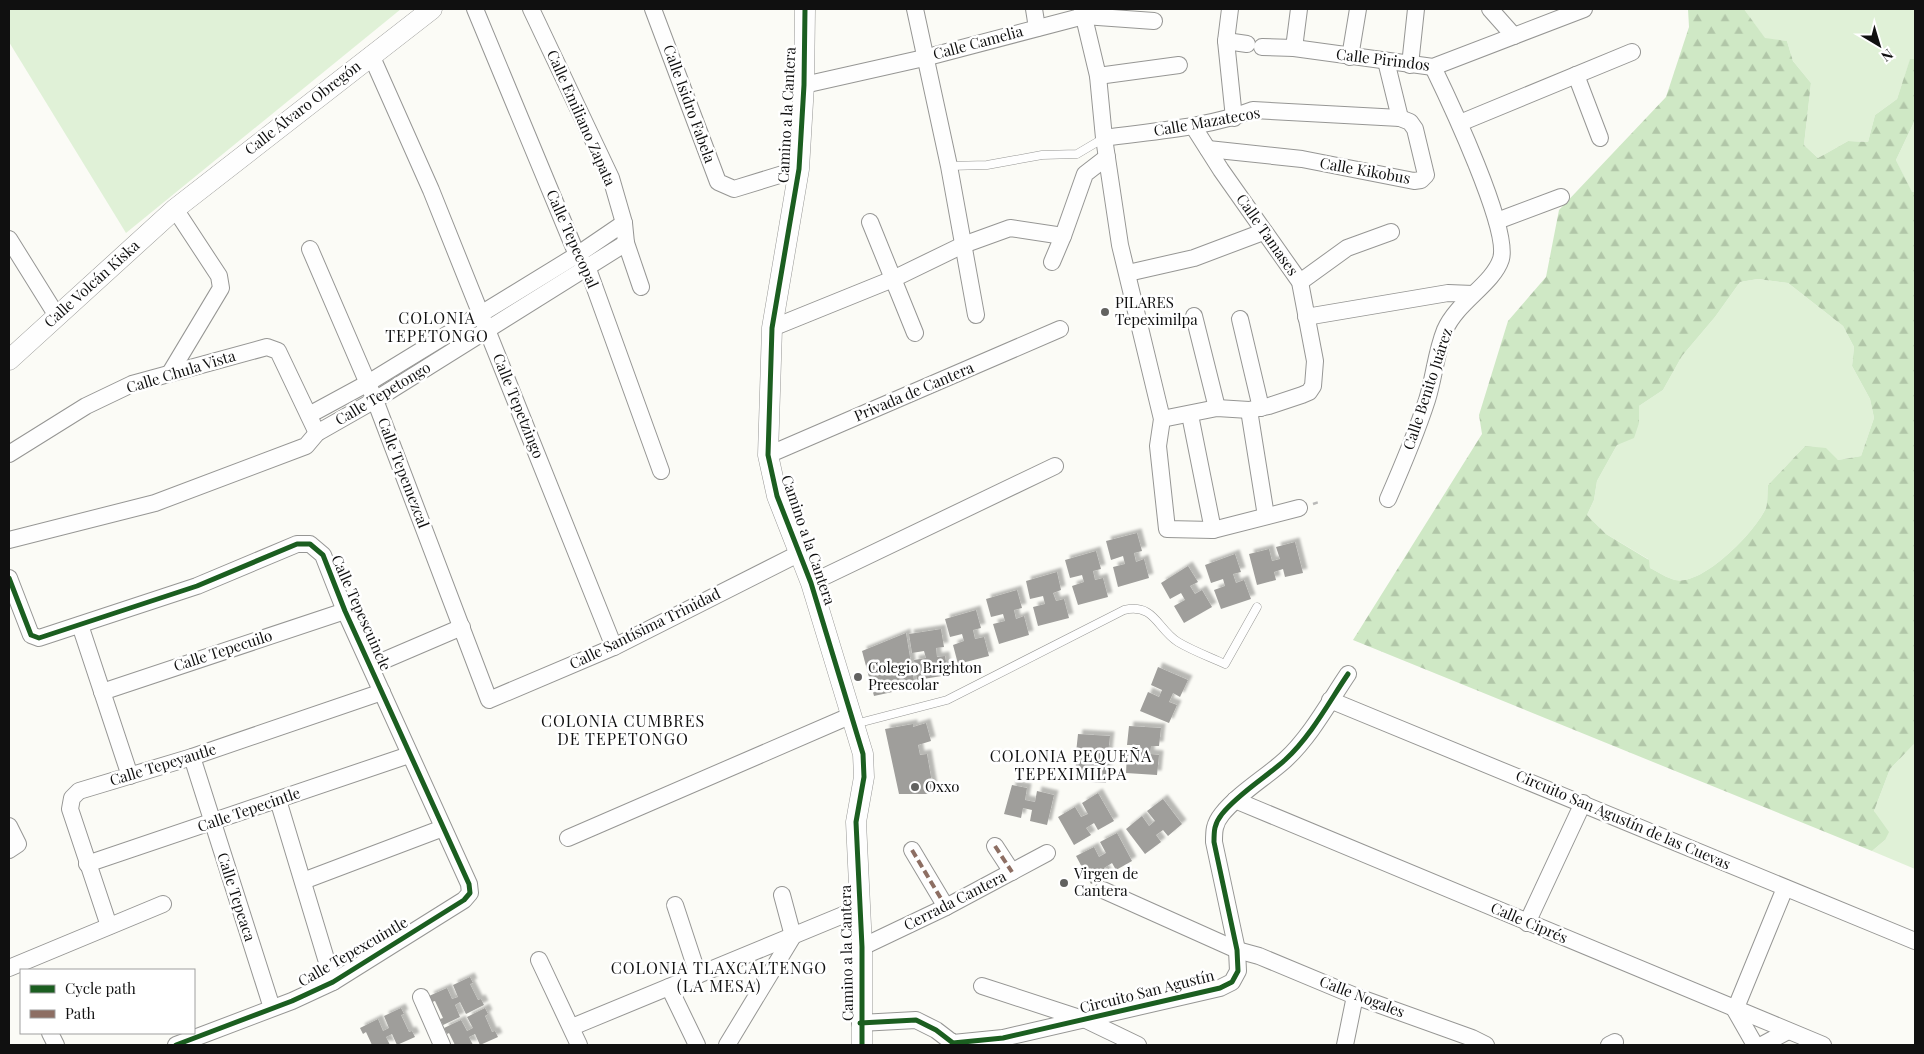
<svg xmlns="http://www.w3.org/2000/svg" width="1924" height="1054" viewBox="0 0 1924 1054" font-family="'Playfair Display',serif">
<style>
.grass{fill:#e0f1d7}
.forest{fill:url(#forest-firs);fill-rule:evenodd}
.building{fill:#9f9e9b;filter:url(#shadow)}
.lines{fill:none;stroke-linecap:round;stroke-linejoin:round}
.service-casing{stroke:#969694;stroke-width:9}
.minor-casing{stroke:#969694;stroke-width:18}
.tertiary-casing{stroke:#969694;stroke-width:21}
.path{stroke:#b9b9b8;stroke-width:2.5;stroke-dasharray:5 2.5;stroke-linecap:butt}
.service{stroke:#fefefe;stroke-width:8}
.minor{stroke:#fefefe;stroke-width:16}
.tertiary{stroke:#fefefe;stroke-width:20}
.quiet{stroke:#8d6e63;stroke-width:4;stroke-dasharray:8 4;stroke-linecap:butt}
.cycleway-casing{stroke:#fff;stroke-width:8}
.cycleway{stroke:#1b5e20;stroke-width:5}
.poi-dot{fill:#626260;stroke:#fff;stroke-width:2}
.labels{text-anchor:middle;stroke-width:5;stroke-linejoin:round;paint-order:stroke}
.street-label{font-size:15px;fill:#101010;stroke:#fff}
.poi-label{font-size:15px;fill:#101010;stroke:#fff;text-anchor:start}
.neighbourhood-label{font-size:16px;letter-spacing:1px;fill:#101010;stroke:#fff}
</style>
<defs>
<pattern id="forest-firs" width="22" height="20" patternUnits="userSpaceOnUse" patternTransform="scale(1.25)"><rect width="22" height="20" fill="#cfe8c5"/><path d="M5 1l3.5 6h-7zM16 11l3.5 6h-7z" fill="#b1c6a8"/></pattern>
<filter id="shadow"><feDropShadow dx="4.5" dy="-4.5" stdDeviation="1" flood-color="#0004"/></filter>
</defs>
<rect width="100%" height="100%" fill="#fbfbf6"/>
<g class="grass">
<path d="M9,9H401L126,233L9,42Z"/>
<path d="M1744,9H1915V59L1910,60L1897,99L1875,115L1868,142L1848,141L1818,158L1804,145L1811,83L1793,61L1787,41L1765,39Z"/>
<path d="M1915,120V192L1912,193L1896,160Z"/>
<path d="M1758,279L1788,283L1843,326L1854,347L1852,366L1870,399L1874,418L1861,456L1838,460L1805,446L1768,485C1767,492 1768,502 1766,508C1755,532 1703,586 1675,580C1667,578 1658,572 1650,568L1648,559L1606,534L1587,515L1594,500L1597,481L1617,445L1639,423V406L1663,390L1682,356L1715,317L1740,282Z"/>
<path d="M1915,743V869L1872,851L1885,840L1874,811L1890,769Z"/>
</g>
<path class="forest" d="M1688,9H1744L1765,38L1787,41L1793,61L1811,83L1804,145L1818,158L1848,141L1868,142L1875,115L1897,99L1910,59H1915V120L1896,160L1912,192H1915V743L1890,769L1874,811L1889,832L1885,840L1872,851L1353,640L1482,434L1479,415L1508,321L1546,277L1559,210L1666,97L1689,27ZM1758,279L1788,283L1843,326L1854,347L1852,366L1870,399L1874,418L1861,456L1838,460L1826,448L1805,446L1768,485C1767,492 1768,502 1766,508C1755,532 1703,586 1675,580C1667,578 1658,572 1650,568L1649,560L1606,534L1587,515L1594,500L1597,481L1617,445L1634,438L1639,423V406L1663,390L1682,356L1715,317L1740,282Z"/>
<g class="building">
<path d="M1137,533L1142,551L1134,553L1136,562L1144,559L1149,578L1118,587L1113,567L1125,564L1123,556L1111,560L1106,541Z"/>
<path d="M1295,542L1303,573L1285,577L1283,569L1274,572L1276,580L1257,585L1249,554L1269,549L1272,561L1280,559L1276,547Z"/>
<path d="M1096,551L1101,569L1093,571L1095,580L1103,578L1108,597L1078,605L1072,586L1084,582L1082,575L1070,578L1065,560Z"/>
<path d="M1235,554L1241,572L1233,574L1236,583L1244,580L1251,599L1221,609L1214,590L1225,586L1223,579L1211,583L1205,565Z"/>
<path d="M1188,566L1198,582L1190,586L1195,594L1202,590L1212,607L1184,623L1174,606L1185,600L1181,593L1170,599L1161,583Z"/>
<path d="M1057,572L1061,590L1053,593L1056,601L1064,599L1069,618L1038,626L1033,607L1045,604L1043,596L1030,599L1026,581Z"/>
<path d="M1017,590L1022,608L1014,610L1016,619L1024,616L1029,635L999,644L993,624L1005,621L1003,614L991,617L986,599Z"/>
<path d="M976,610L981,628L973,630L975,639L984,637L989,656L958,664L953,645L964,641L962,634L950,637L945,619Z"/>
<path d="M941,629L944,647L936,648L937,657L945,656L948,675L917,680L914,660L926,658L924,651L912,653L909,634Z"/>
<path d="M906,633L915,687L874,696L862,651Z"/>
<path d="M1158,667L1188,680L1180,697L1173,693L1169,702L1177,705L1169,723L1140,711L1148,692L1159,697L1162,690L1151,685Z"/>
<path d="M926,723L931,741L918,745L920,755L927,754L934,794H899L885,729L913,724V727Z"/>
<path d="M1129,726L1161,728L1159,746H1151L1150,754L1159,755L1157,775L1126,773L1127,753H1139L1140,745H1127Z"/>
<path d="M1078,734L1110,736L1108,754H1100V763H1108L1106,783L1075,781L1076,761L1088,762L1089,754L1076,753Z"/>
<path d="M1012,785L1027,788L1025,800L1035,802L1037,791L1054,795L1047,825L1030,821L1032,810L1023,808L1021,818L1004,814Z"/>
<path d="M1098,793L1114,821L1098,830L1094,823L1086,828L1091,835L1074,845L1058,817L1075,807L1081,817L1088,814L1082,803Z"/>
<path d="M1163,799L1182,824L1168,836L1163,830L1156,835L1161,842L1145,854L1126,829L1142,816L1149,826L1155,821L1147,811Z"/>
<path d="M1117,833L1132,861L1116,870L1112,863L1104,868L1108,875L1091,884L1076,856L1094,847L1099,857L1106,853L1100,842Z"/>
<path d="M470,977L473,983L470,984L478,1000L481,999L484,1005L466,1014L460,1002L455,1005L460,1017L443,1025L440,1019L443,1018L435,1001L432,1002L429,996L447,988L452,999L458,997L453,985Z"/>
<path d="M401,1008L404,1014L401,1015L409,1032L412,1031L415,1037L397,1045L392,1034L386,1037L390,1045H372L366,1032L363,1034L360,1028L378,1019L383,1031L389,1028L384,1016Z"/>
<path d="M485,1008L488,1014L485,1016L492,1032L495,1031L498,1037L480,1045L475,1034L469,1037L473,1045H455L449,1033L447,1034L444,1028L461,1020L467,1031L473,1028L467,1017Z"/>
</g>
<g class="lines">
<g class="service-casing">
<g id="service">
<path d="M949,166L987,165L1042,155L1077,154L1104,138"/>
<path d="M855,724L947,700L1124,610C1155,603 1157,629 1178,642C1193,651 1210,657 1225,664L1257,607"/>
</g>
</g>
<g class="minor-casing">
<g id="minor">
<path d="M475,9L577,255L588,269L661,471"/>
<path d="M531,9L611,178L624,223L626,243L641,287"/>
<path d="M653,9L718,182L734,189L799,169"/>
<path d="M915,9L949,166L976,315"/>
<path d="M1034,9L1037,28"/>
<path d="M1082,9L1098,76L1104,138L1120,245L1162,419L1158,446L1167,529L1213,530L1299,508"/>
<path d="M1230,9L1226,41L1234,118"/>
<path d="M1490,9L1514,36"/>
<path d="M1226,41L1247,44"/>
<path d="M1262,47L1294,48L1433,67L1584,9"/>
<path d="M1294,48L1299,9"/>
<path d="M371,55L431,190L614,647"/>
<path d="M1350,57L1358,9"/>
<path d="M1386,61L1400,118"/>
<path d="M1410,65L1416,9"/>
<path d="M1576,75L1600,138"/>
<path d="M1098,76L1179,65"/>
<path d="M804,85L924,58L1084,16L1154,21"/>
<path d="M1460,123L1632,52"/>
<path d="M1104,138C1154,131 1206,128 1253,110L1400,118L1410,122L1415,129L1426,175L1421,180L1414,181L1302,159L1208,149"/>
<path d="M1497,221L1561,197"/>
<path d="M870,222L915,333"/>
<path d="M9,239L57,316"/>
<path d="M310,249L375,400L489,700L614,647L800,553"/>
<path d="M1052,262L1063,236L1085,174L1107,157"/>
<path d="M1128,273L1194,258L1263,232"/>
<path d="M1300,282L1347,248L1391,232"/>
<path d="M1194,316L1217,408"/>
<path d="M1306,317L1448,293L1473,294"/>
<path d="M1240,319L1261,408"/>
<path d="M772,328L893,279L963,245L1010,228L1063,236"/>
<path d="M170,373L221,288L219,276L175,209"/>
<path d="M1249,410L1266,516"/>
<path d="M309,415L368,383L577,255L624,223"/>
<path d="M1190,415L1213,530"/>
<path d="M1162,419L1217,408L1249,410L1269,406L1302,395L1309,392L1313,386L1315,361L1300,282L1221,170L1193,126"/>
<path d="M9,454L86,406L132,384L267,347L278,351L317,433"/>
<path d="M768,455L1060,329"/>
<path d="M1388,499C1402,467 1416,434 1427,400C1434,378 1436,352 1445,330C1457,302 1493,284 1501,259C1510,229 1449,100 1433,67"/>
<path d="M9,540L155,503L306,446L317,433L375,400L626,243"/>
<path d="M9,578L31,635L39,638L197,586L297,544H310L323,555L345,611L469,884L470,893L464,900L333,982L292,1001L176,1045"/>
<path d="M811,583L1055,466"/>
<path d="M80,625L130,776"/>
<path d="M371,666L462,627"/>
<path d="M102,692L345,611"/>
<path d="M1330,700L1915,941"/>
<path d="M192,757L272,1008"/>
<path d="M278,800L333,982"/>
<path d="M1235,800L1823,1045"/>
<path d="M9,826L18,844L9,850"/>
<path d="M568,838L852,715"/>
<path d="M995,846L1012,872"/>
<path d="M912,850L946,907"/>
<path d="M87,864L409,755"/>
<path d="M303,881L443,828"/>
<path d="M1103,890L1237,950L1259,956L1355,996L1472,1038L1486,1045"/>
<path d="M675,905L698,975"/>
<path d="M1527,923L1583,803"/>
<path d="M109,926L70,809L72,798L79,791L192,757L382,692"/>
<path d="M862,947L946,907L1047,853"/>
<path d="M539,960L579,1045"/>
<path d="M9,968L163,904"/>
<path d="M982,986L1086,1020L1138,1045"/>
<path d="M669,987L697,1045"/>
<path d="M421,997L442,1045"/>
<path d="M860,1023L916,1020L936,1030L953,1043L1003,1038L1220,988L1232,982L1238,971L1237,950L1214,842C1214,831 1214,824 1222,814C1239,793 1265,778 1285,760C1311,736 1329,702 1348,674"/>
<path d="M572,1027L860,908"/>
<path d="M50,1033L56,1045"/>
<path d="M727,1045L793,936L782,895"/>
<path d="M1345,1045L1355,996"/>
<path d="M1609,1045L1615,1042"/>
<path d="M1755,1045L1735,1010L1785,888"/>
<path d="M1762,1045L1788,1031"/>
</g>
</g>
<g class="tertiary-casing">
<g id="tertiary">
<path d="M805,9L804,85L799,169L772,328L768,455L777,496L811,583L863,754L864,777L856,822L862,947V1045"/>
<path d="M9,360L175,209L432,9"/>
</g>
</g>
<path class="path" d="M1313,504L1319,502"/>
<use href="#service" class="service"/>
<use href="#minor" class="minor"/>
<use href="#tertiary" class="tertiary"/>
<g class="quiet">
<path d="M995,846L1012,872"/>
<path d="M912,850L946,907"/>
</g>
<g class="cycleway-casing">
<g id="cycleway">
<path d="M805,9L804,85L799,169L772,328L768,455L777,496L811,583L863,754L864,777L856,822L862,947V1045"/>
<path d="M9,578L31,635L39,638L197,586L297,544H310L323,555L345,611L469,884L470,893L464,900L333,982L292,1001L176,1045"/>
<path d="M860,1023L916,1020L936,1030L953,1043L1003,1038L1220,988L1232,982L1238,971L1237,950L1214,842C1214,831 1214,824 1222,814C1239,793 1265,778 1285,760C1311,736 1329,702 1348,674"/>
</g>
</g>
<use href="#cycleway" class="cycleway"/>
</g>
<g class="poi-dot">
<circle cx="1105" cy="312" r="5"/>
<circle cx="858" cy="677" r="5"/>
<circle cx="915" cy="787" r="5"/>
<circle cx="1064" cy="883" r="5"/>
</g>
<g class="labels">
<g class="street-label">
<text transform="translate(978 43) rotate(-15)" y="5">Calle Camelia</text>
<text transform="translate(1383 60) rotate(7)" y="5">Calle Pirindos</text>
<text transform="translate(689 104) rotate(70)" y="5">Calle Isidro Fabela</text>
<text transform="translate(303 108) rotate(-38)" y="5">Calle Álvaro Obregón</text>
<text transform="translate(787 115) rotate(-87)" y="5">Camino a la Cantera</text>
<text transform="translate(581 118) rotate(66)" y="5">Calle Emiliano Zapata</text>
<text transform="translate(1207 122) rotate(-10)" y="5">Calle Mazatecos</text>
<text transform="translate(1365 171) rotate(10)" y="5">Calle Kikobus</text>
<text transform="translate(1267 235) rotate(55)" y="5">Calle Tamases</text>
<text transform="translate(572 239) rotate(66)" y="5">Calle Tepecopal</text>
<text transform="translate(92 284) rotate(-42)" y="5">Calle Volcán Kiska</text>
<text transform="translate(181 372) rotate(-17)" y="5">Calle Chula Vista</text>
<text transform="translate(1428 389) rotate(-72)" y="5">Calle Benito Juárez</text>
<text transform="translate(914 392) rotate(-23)" y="5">Privada de Cantera</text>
<text transform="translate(383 394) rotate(-31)" y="5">Calle Tepetongo</text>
<text transform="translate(518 406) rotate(68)" y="5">Calle Tepetzingo</text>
<text transform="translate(403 473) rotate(69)" y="5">Calle Tepemezcal</text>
<text transform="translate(808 540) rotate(71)" y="5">Camino a la Cantera</text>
<text transform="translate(361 613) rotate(66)" y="5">Calle Tepescuincle</text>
<text transform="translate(645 629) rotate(-26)" y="5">Calle Santísima Trinidad</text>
<text transform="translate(223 651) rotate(-18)" y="5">Calle Tepecuilo</text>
<text transform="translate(163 765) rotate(-17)" y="5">Calle Tepeyautle</text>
<text transform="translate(249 810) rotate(-19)" y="5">Calle Tepecintle</text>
<text transform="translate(1623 820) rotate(23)" y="5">Circuito San Agustín de las Cuevas</text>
<text transform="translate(236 897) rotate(72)" y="5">Calle Tepeaca</text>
<text transform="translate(955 901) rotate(-27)" y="5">Cerrada Cantera</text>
<text transform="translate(1529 923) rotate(23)" y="5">Calle Ciprés</text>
<text transform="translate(353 952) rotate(-30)" y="5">Calle Tepexcuintle</text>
<text transform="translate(847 953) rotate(-91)" y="5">Camino a la Cantera</text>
<text transform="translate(1147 992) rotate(-14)" y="5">Circuito San Agustín</text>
<text transform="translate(1362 997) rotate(21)" y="5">Calle Nogales</text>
</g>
<g class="poi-label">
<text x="1115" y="308">PILARES<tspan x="1115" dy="17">Tepeximilpa</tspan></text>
<text x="868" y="673">Colegio Brighton<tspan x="868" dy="17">Preescolar</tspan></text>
<text x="925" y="792">Oxxo</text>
<text x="1074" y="879">Virgen de<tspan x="1074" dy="17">Cantera</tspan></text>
</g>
<g class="neighbourhood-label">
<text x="437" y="324">COLONIA<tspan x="437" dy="18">TEPETONGO</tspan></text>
<text x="623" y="727">COLONIA CUMBRES<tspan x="623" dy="18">DE TEPETONGO</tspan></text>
<text x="1071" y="762">COLONIA PEQUEÑA<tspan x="1071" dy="18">TEPEXIMILPA</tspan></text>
<text x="719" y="974">COLONIA TLAXCALTENGO<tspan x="719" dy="18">(LA MESA)</tspan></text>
</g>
</g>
<rect width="1924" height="1054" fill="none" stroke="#101010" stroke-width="20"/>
<rect x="20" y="969" width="175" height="65" fill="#ffffff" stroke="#9f9f9f"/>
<rect x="30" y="985" width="25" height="8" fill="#1b5e20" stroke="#9f9f9f"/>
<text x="65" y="994" font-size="15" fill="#101010">Cycle path</text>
<rect x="30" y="1010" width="25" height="8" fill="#8d6e63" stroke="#9f9f9f"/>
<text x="65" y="1019" font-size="15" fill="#101010">Path</text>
<g transform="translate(1879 45) rotate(142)" stroke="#ffffff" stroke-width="4" paint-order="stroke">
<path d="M0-4L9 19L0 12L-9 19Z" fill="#101010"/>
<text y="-8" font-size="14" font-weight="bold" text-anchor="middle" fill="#101010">N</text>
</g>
</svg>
